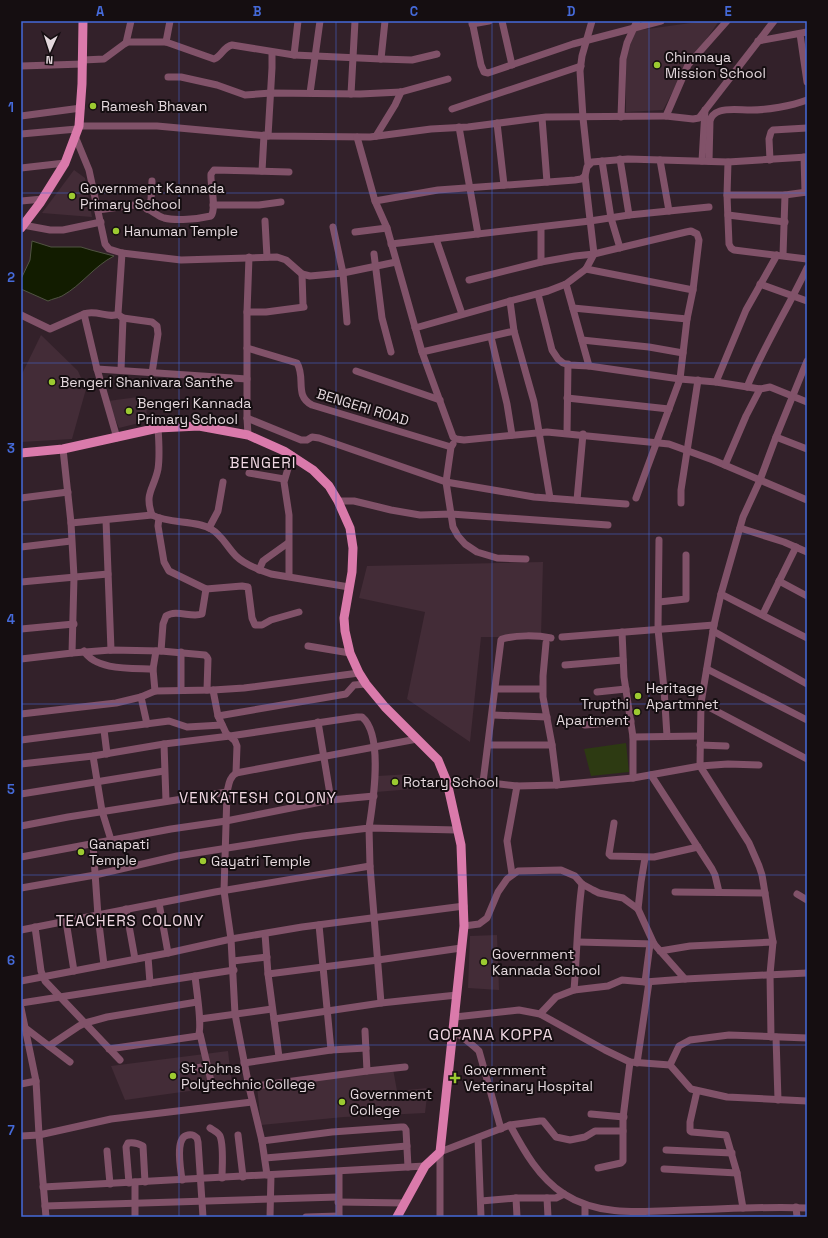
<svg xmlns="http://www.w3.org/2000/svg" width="828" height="1238" viewBox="0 0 828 1238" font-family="'Space Grotesk',sans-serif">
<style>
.built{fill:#432c37}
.green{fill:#2d3a12}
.water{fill:#121c00;stroke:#515442}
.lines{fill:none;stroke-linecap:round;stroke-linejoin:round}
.minor{stroke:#815269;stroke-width:7}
.major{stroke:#da7aab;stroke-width:9}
.grid{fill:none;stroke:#456ad9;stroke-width:1;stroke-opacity:0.55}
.poi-dot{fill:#9cca31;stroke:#150e11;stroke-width:1.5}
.labels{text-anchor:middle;stroke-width:4;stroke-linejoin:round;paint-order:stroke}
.poi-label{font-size:14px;fill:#e4d8dd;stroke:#150e11;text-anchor:start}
.street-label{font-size:14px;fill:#e4d8dd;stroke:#150e11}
.neighbourhood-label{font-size:15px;letter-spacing:1px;fill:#f0d8e3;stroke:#150e11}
.quarter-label{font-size:16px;letter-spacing:1px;fill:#f0d8e3;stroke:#150e11}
.neatline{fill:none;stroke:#456ad9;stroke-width:1.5}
.grid-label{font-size:13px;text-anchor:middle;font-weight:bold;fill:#456ad9}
</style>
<rect width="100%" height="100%" fill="#33212a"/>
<g class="built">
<path d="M705,21H719L682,74L663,110L626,112V55L633,31Z"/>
<path d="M74,170L85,178L92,217L42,213Z"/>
<path d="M41,335L78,371L86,389L72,439L21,442V376Z"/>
<path d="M146,396L147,421L119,428L108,401Z"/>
<path d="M543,562L541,637H481L470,742L407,699L425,612L359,598L367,566Z"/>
<path d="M411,774L413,789L376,792L378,776Z"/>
<path d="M497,935L499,990L468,988L470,936Z"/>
<path d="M228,1051L232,1085L125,1100L111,1066Z"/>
<path d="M393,1069L397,1091L428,1088L425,1113L344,1117L261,1125L257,1086Z"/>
</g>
<path class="green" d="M626,743L629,772L591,776L584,749Z"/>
<path class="water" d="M32,241L51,247H81L91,250L114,256C94,266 82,285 62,296C58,298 52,299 48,301L21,289V279L30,260Z"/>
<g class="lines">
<g class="minor">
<path d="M170,21L166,42L214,59C222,56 223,47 232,45L294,55L381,59L412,60L437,54"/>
<path d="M472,21L481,65L484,72L488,73L573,44L661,21"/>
<path d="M502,21L512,65"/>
<path d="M472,24L489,21"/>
<path d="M800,34L807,82"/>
<path d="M758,41L807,32"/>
<path d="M126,43L131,21"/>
<path d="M294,55L298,21"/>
<path d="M381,59L385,21"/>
<path d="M83,60L104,59L127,42H166"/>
<path d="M21,66L83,64"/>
<path d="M168,77H181L217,85L245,95L271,93L360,94L401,92L448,79"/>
<path d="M310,93L320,21"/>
<path d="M351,94L355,21"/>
<path d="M452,109L581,66"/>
<path d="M21,116L81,108"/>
<path d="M666,116L693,119L699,118L774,21"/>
<path d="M621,117L623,59L627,43L637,21"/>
<path d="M542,118L547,182"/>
<path d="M497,123L504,185"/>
<path d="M79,126H157L268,136L370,137L431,129L468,127L546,117L666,116L688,65L727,21"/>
<path d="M459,127L478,234"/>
<path d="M21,134L77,129"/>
<path d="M75,136L89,170L105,244L109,249L122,253L181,260L277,257L286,260L302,274L310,276L343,273L396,262"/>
<path d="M268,136L272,68V53"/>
<path d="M376,136L395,105L401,92"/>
<path d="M357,137L375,201L387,228L422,352L453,437L456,439L464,440L547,432L669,444L713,460L807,500"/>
<path d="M804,157L805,192"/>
<path d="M620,159L629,215"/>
<path d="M660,160L669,211"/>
<path d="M770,160L769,139L771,132L773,130L807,128"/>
<path d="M602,161L611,218L620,248"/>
<path d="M702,161L705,110"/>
<path d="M709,161L710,121C711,116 714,113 720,111C729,108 741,110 751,110C768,110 791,106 807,100"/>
<path d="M728,162L727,195L729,244L731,248L734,250L807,259"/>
<path d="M588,164L583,118L580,71L582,56L592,21"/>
<path d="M21,168L65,163"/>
<path d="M262,171L264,135"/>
<path d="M727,195H785L807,192"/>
<path d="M21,201L43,199"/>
<path d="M375,201L438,190L575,180L581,179L585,176L587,167L592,162L628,159L728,162L807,157"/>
<path d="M213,205H259L281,202"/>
<path d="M147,209C153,211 157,216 164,218C176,221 198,219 211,216C217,208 210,184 211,174L214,170L289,172"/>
<path d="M98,210L134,205L144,206L147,209L151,200L152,181"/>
<path d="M728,215L785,222"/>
<path d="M265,221L267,257"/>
<path d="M23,225L50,230H63L101,222"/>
<path d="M333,227L343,273L347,322"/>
<path d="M541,227V262"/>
<path d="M355,232L387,228"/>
<path d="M436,239L462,314"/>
<path d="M391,244L590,221L629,215L709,207"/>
<path d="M374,254L382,318L391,352"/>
<path d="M783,255L785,195"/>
<path d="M586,269L693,290"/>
<path d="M302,274L303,305"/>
<path d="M469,280L541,262L575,256L594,254L686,232L691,231L697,234L699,240L693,290L687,319L680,379L636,498"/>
<path d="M566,284L589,366"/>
<path d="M760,284L807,301"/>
<path d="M538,294L552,350L558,359L563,363L569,365L589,366L680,379L716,382L746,310L777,255"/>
<path d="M573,308L687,319"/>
<path d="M247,312H266L304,307"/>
<path d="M21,315L50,329L84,314"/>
<path d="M120,316L123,318L121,370"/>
<path d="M123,318L152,322L157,326L158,334L152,373"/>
<path d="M415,328L510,301L548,291L566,284L586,269L594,254L585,176"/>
<path d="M514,331L534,402L550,498"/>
<path d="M491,337L507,404L512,435"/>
<path d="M582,340L649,347L683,353"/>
<path d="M247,348L297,363C306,378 294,396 312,405L451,447"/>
<path d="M422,352L514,331L510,301"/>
<path d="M97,369L247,379"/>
<path d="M356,371L440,400"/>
<path d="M716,382L760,389L770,387L807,402"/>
<path d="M747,387C764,346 788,308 807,268"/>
<path d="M567,398L669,409"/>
<path d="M247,418L301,440H307L312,437L319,438L446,482L534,497L626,504"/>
<path d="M158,428C159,442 160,456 158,469C154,489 144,493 152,515C169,524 196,520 211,529C222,535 227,547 236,556C245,565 259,570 271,574L349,587"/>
<path d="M567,433L568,364"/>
<path d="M248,435L247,418V312L249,257"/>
<path d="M776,437L807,449"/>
<path d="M117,438L97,369L84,314C95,309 110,319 118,314L122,253"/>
<path d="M453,444L451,447L446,482L453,527L458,536L465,544L477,552L497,558L526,559"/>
<path d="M725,465L746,416L760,389"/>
<path d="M249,473L284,479"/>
<path d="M21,498L68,492"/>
<path d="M577,500L583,434"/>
<path d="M338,501H354L391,510L420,515L451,514L608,525"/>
<path d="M681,503V490L698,380"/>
<path d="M159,518L158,526L164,562L169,571L206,589L242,586L248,587L252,618L255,625H262L271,620L299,612"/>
<path d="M106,520L111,650"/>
<path d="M71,523L152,515"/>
<path d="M209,528L218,511L223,482"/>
<path d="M740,528L784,542L807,552"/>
<path d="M659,540L658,629L664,689L667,736"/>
<path d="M21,547L71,541"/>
<path d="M259,570L263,561L267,558L288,543"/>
<path d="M289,576V515L284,482L292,455"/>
<path d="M779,581L807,596"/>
<path d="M21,582L108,574"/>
<path d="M721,594L807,638"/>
<path d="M659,602L686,599V555"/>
<path d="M763,614L796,547"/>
<path d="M21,629L74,624"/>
<path d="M713,631L807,684"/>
<path d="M622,632L624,677L633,737V778"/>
<path d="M562,637L714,625"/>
<path d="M546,643L543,676V697L552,745L557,785"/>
<path d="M308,646L350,653"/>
<path d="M84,651C96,671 133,668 153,669"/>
<path d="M161,651L163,624L166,616C177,609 191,618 202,614L206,589"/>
<path d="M181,652V690"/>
<path d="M72,653L111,650L161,651L205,655L207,657L208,659L207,690"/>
<path d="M21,659L72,653L74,577L71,523L63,449"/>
<path d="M565,665L623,660"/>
<path d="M707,669L807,720"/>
<path d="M496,689H542"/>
<path d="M213,690L218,716L226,733L235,741L237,746L236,773"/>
<path d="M155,691L153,669L156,651"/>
<path d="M597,692L626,689"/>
<path d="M141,697L147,724"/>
<path d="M701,703L807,759"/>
<path d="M21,714L116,703L141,697L155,691L213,690L244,688L359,673"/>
<path d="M493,715L547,717"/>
<path d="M218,716L346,694L354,685L366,684"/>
<path d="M318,722L331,800"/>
<path d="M585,725L631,721"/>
<path d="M104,730L107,754"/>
<path d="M633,737L700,736"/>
<path d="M21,740L169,721L187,727L222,725"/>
<path d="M164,744L166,801"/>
<path d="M489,745H552"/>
<path d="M700,745L726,746"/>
<path d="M93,756L102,811L111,840"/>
<path d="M21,764L93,756L164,744L230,736L357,717H362C384,735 373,803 369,828L303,836L177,856L95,875L21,888"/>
<path d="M651,775L712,869L715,875L719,892"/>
<path d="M447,782H483L517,786L557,785L633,778L700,766L728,764L759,765"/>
<path d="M483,782L501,640L502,639C516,635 537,635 551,638"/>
<path d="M21,794L164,771"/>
<path d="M614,823L609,854L611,856L654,857L698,847"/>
<path d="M21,826L68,817L227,792"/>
<path d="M93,844L98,916L104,965"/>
<path d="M21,857L171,829L226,821L331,800L374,796"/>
<path d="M512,874L507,841L517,786"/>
<path d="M675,892L765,893"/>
<path d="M797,894L807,900"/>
<path d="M159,903L168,953"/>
<path d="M126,909L135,959"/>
<path d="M638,909L641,882L645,858"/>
<path d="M66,921L74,971"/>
<path d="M319,925L331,1050"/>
<path d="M464,926L479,924L487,918L498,892L507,879L518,871L561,870L575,876L582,884L593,890L599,893L623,898L638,909L654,944L685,979L807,973"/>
<path d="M35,927L41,971L45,981L120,1060"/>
<path d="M21,930L215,892L370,866"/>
<path d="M265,934L268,974L279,1057"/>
<path d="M578,942L654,944"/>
<path d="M660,951L690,946L773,942"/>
<path d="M148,957L150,983"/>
<path d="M233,961L267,957"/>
<path d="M268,974L378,960L461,948"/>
<path d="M21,981L168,953L231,939L302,927L464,906"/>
<path d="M645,982L650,944"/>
<path d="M574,990C577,955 577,919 582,884"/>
<path d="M21,1003L234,970"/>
<path d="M381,1003L370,866L369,828L457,830"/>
<path d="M21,1008L36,1081L39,1135L46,1217"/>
<path d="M540,1014L556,997L574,990L608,986L622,980L645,982L685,979"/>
<path d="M455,1017L519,1010L540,1014L605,1050L630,1062L670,1065L691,1089L727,1097L807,1101"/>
<path d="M200,1019L272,1009"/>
<path d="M274,1019L381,1003L457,995"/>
<path d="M24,1027L70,1062"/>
<path d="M453,1029C461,1037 471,1043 479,1051L501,1129"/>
<path d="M365,1031L367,1071"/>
<path d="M200,1034L211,1081"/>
<path d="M771,1037L770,974L773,942L762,875L759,866L749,843L700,766L701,703L714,625L721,594L743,517L760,480L776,437L807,361"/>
<path d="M776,1037L778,1100"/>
<path d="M49,1046L79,1026L85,1023L107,1017L197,1002"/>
<path d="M109,1049L198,1036C203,1028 196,988 195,976"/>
<path d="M244,1063L331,1050L366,1048"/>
<path d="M637,1063L649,982"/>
<path d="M670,1065L679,1046L690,1040L729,1035L807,1038"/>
<path d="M186,1070L207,1066"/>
<path d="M21,1084L36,1081"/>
<path d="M249,1087L367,1071L405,1067"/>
<path d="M697,1091L690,1122V1131L692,1132L726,1135L737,1173L743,1208"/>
<path d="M591,1114L624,1117"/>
<path d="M510,1125L540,1121H543L556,1137L570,1140L585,1137L595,1131H623"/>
<path d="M210,1128C213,1130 218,1132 220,1136C224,1146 222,1167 222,1178"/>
<path d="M238,1135L243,1177"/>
<path d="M21,1136L39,1135L111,1119L252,1102"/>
<path d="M478,1138L481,1217"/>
<path d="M262,1141L332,1132L401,1127H404L406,1130L408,1167"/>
<path d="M666,1150L732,1153"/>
<path d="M107,1151L110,1184"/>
<path d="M265,1158L407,1146"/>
<path d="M598,1168L621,1163L623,1161V1118L630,1062"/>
<path d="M664,1169L737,1173"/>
<path d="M339,1172V1217"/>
<path d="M267,1175L262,1141L249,1087L235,1014L231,939L224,891L227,792C229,784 229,778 236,773L417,739"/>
<path d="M182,1180C181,1170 174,1137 188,1135C192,1134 194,1135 197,1138L198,1142L203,1217"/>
<path d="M135,1182V1217"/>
<path d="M129,1183L126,1147L128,1143C134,1142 138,1143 143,1146L145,1182"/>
<path d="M43,1187L425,1166"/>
<path d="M516,1198L517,1217"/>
<path d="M547,1198L548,1217"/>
<path d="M481,1201L516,1198H556L564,1194"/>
<path d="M338,1202L405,1203"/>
<path d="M585,1205V1217"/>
<path d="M45,1206L338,1197"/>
<path d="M796,1207L797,1217"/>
<path d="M270,1217L271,1175"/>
<path d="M306,1217L339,1216"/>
<path d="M440,1217V1152L510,1125C524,1151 539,1178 564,1194C601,1218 647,1211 688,1210C728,1209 768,1206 807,1208"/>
</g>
<g class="major">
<path d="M21,228L40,203L65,163L79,126L82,84L83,21"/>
<path d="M21,453L63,449L158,428L199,426L248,435L284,451L313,470L329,486L338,501L350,528L353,548L352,572L344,618L345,631L350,653L359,673L366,684L385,707L438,760L447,782L461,845L464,926L440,1152L425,1166L397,1217"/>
</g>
</g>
<path class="grid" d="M179,21V1217M336,21V1217M492,21V1217M649,21V1217M21,193H807M21,363H807M21,534H807M21,704H807M21,875H807M21,1045H807"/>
<g class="poi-dot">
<circle cx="657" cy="65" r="4"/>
<circle cx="93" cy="106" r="4"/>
<circle cx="72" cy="196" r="4"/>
<circle cx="116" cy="231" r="4"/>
<circle cx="52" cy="382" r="4"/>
<circle cx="129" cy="411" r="4"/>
<circle cx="638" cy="696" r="4"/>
<circle cx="637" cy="712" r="4"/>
<circle cx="395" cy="782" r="4"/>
<circle cx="81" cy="852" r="4"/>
<circle cx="203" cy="861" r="4"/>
<circle cx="484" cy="962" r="4"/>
<circle cx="173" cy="1076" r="4"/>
<path d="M453 1072h4v4h4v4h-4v4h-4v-4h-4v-4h4z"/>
<circle cx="342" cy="1102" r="4"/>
</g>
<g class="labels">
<g class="poi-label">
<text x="665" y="62">Chinmaya<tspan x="665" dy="16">Mission School</tspan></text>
<text x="101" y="111">Ramesh Bhavan</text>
<text x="80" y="193">Government Kannada<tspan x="80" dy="16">Primary School</tspan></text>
<text x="124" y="236">Hanuman Temple</text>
<text x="60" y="387">Bengeri Shanivara Santhe</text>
<text x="137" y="408">Bengeri Kannada<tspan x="137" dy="16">Primary School</tspan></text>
<text x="646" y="693">Heritage<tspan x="646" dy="16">Apartmnet</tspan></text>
<text x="629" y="709" text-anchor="end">Trupthi<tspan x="629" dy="16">Apartment</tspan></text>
<text x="403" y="787">Rotary School</text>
<text x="89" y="849">Ganapati<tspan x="89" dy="16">Temple</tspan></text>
<text x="211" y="866">Gayatri Temple</text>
<text x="492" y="959">Government<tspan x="492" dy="16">Kannada School</tspan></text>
<text x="181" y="1073">St Johns<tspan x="181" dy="16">Polytechnic College</tspan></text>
<text x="464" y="1075">Government<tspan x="464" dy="16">Veterinary Hospital</tspan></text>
<text x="350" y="1099">Government<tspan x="350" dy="16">College</tspan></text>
</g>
<g class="street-label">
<text transform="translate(363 407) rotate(17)" y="5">BENGERI ROAD</text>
</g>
<g class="neighbourhood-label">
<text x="263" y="468">BENGERI</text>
<text x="258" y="803">VENKATESH COLONY</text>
<text x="130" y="926">TEACHERS COLONY</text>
</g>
<g class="quarter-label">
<text x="491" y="1040">GOPANA KOPPA</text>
</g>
</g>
<rect width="828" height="1238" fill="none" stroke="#150e11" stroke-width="44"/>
<g transform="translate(50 50) rotate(183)" stroke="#150e11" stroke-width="3" paint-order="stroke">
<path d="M0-3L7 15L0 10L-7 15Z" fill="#e4d8dd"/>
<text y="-6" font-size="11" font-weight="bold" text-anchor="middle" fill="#e4d8dd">N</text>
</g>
<rect x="22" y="22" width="784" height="1194" class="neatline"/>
<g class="grid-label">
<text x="100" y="16">A</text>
<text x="257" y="16">B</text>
<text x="414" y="16">C</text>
<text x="571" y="16">D</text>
<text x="728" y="16">E</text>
<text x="11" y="112">1</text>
<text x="11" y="282">2</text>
<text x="11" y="453">3</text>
<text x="11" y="624">4</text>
<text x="11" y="794">5</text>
<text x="11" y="965">6</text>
<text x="11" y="1135">7</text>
</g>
</svg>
